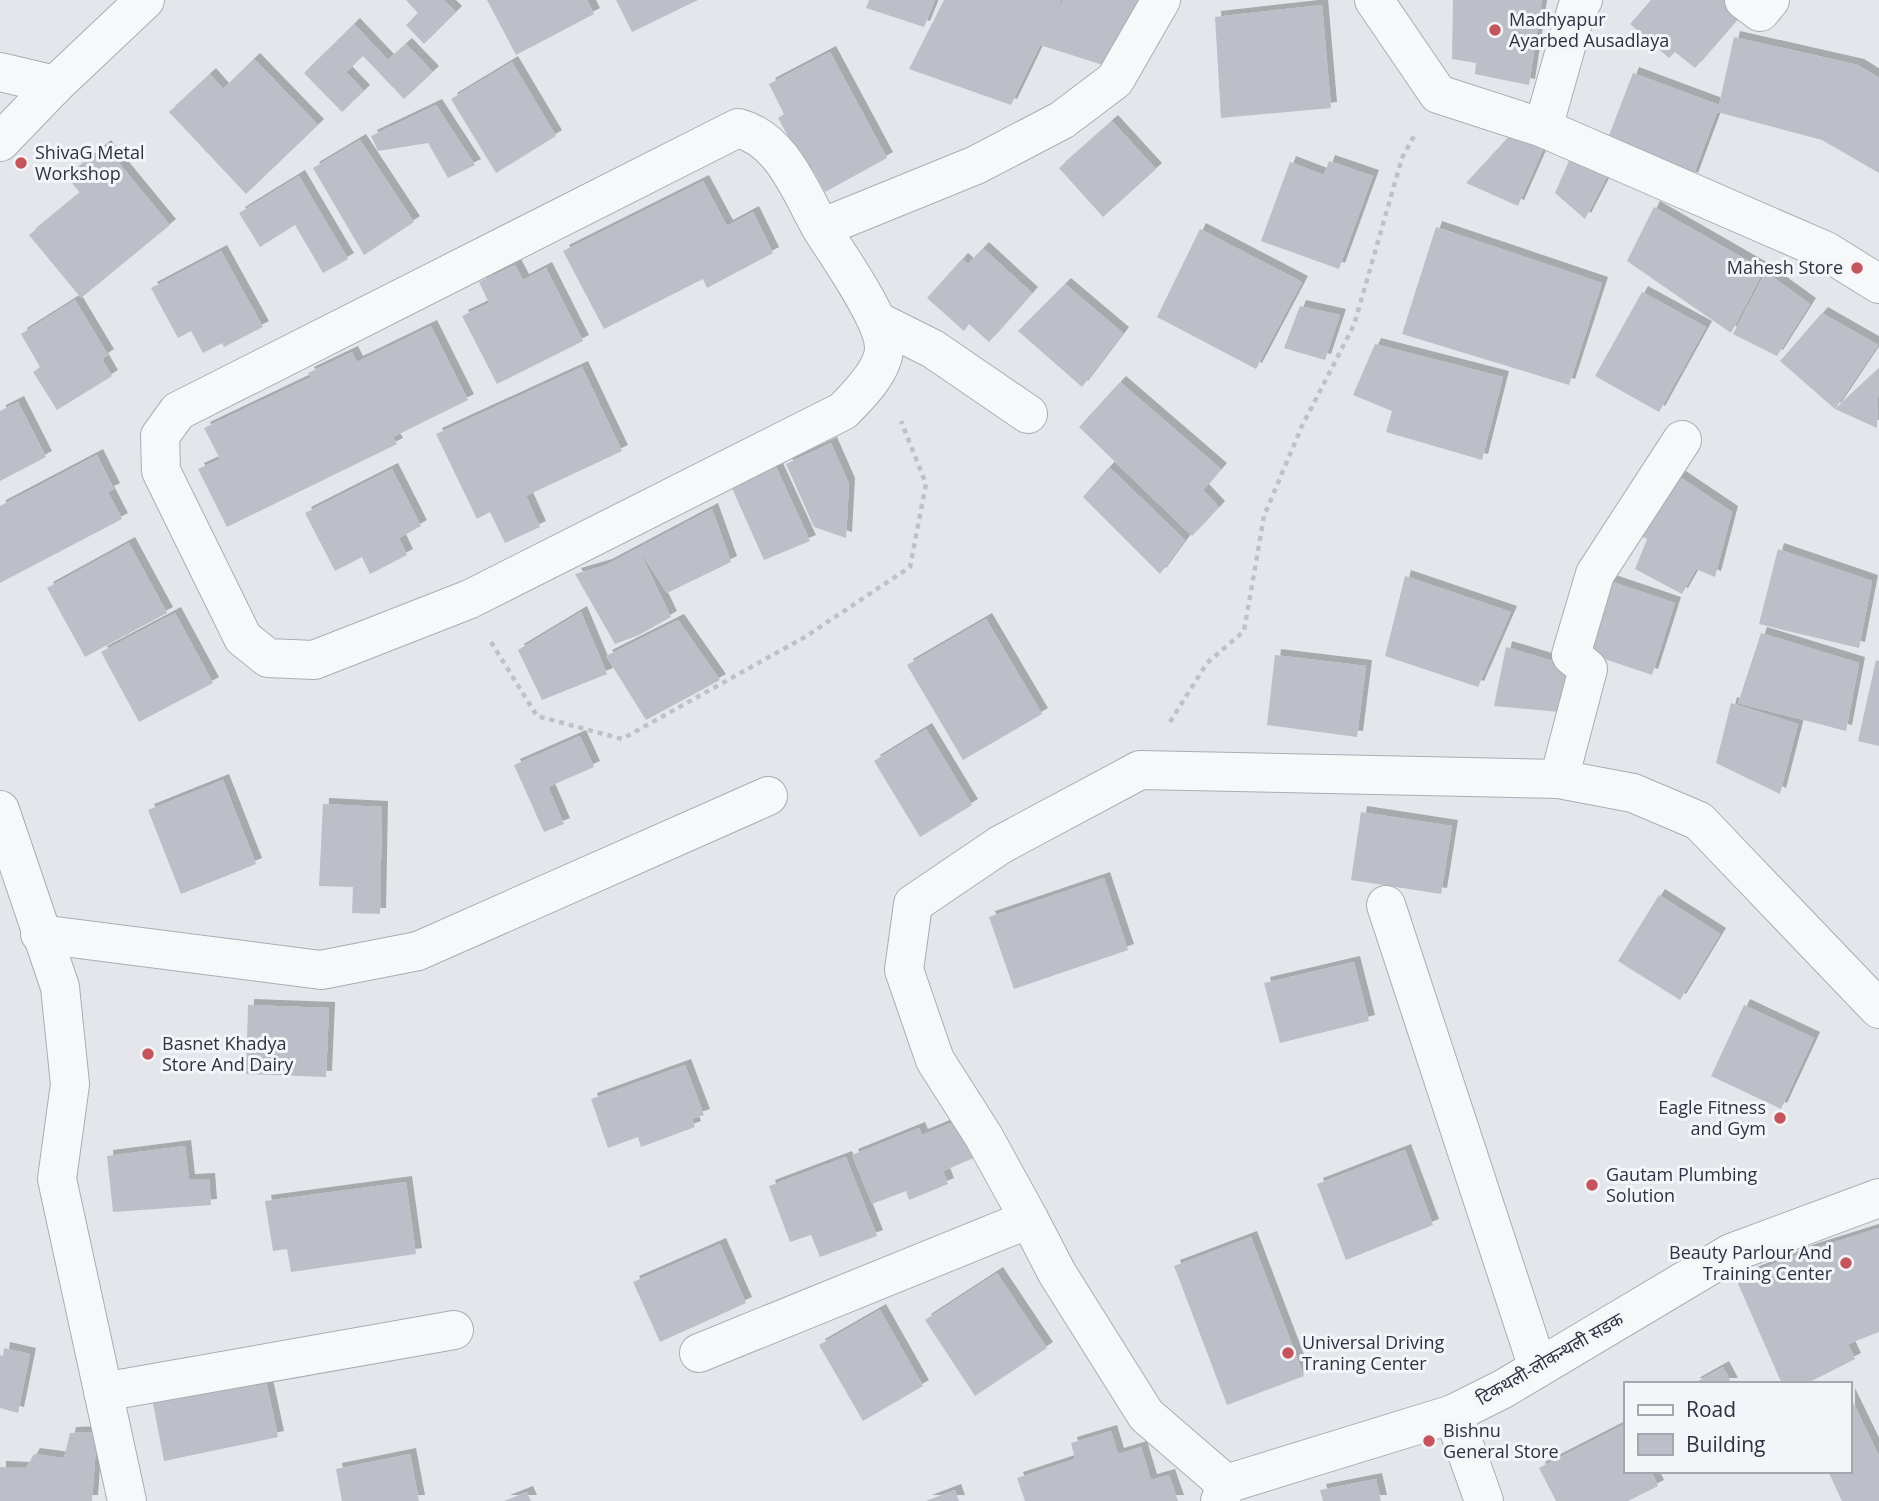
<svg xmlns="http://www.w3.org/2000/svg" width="1879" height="1501" viewBox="0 0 1879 1501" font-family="'Open Sans','Noto Sans Devanagari',sans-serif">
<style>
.building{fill:#bcbfc7;filter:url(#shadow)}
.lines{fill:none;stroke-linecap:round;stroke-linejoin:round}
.minor-casing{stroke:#a9adb5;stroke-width:40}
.path{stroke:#bec1c6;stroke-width:4.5;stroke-dasharray:5 5;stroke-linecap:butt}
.minor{stroke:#f7f8f9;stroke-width:38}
.poi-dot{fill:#c4555d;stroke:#f4f5f8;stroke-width:2.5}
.labels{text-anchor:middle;stroke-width:6;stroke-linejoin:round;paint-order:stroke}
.poi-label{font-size:18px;fill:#2d3342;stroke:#f4f5f8;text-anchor:start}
.street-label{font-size:18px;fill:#2d3342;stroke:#f4f5f8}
</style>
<defs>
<filter id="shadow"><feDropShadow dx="6" dy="-6" stdDeviation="0" flood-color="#0004"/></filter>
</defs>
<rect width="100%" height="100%" fill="#e4e6eb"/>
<g class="building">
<path d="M406,0H444L456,12L424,44L406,25L418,13Z"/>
<path d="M487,0H587L594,14L516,55Z"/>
<path d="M616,0H698L632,32Z"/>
<path d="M869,0H935L924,27L866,8Z"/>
<path d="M944,0H1061L1053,19L1063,0H1141L1106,66L1040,45L1011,105L909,69Z"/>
<path d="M1453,0H1542L1529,85L1475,74L1476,63L1452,59Z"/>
<path d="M1651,0H1723L1741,15L1695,68L1675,52L1669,58L1630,24Z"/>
<path d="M1322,5L1331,108L1221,118L1215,17Z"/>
<path d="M354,24L388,60L406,44L433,72L404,99L363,56L346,72L364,91L342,112L304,73Z"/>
<path d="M1734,37L1858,65L1879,78V173L1822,140L1717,112L1692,179L1608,138L1633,73L1719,105Z"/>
<path d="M830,52L887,158L825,192L814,172L801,178L781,140L788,136L778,118L784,114L769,84Z"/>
<path d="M254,59L318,125L246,194L169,112L210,74L223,89Z"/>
<path d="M512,62L556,136L496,173L451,99Z"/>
<path d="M436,105L475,165L448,178L428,143L378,151L371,136Z"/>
<path d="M1112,121L1156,169L1103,217L1059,168Z"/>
<path d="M1514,131L1545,145L1518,206L1466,183Z"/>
<path d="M360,140L414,222L364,255L313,168Z"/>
<path d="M105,146L170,225L81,298L29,235L80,193L67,177Z"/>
<path d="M1575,147L1614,163L1585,219L1555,193Z"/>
<path d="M1329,161L1373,176L1339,269L1261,241L1290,162L1324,175Z"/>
<path d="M299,176L348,259L323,273L295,225L260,247L239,213Z"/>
<path d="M703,181L727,226L753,212L773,253L707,288L703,279L604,329L563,251Z"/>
<path d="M1654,207L1764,270L1731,333L1627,261Z"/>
<path d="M1436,227L1602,283L1569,385L1402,334Z"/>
<path d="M1200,229L1302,282L1256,369L1157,317Z"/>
<path d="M983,248L1032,293L989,342L969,324L964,331L927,298L962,259L968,264Z"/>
<path d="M221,251L263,327L224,347L222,343L203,353L191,331L178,338L151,288Z"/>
<path d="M515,265L523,280L546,268L583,341L497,384L462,316L489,303L479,282Z"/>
<path d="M1766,272L1810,304L1777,356L1733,334Z"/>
<path d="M1065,284L1123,333L1082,387L1018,331Z"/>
<path d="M1642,292L1706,327L1659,412L1595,376Z"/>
<path d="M75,300L108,355L102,359L112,376L57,410L33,372L40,367L21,334Z"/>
<path d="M1300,306L1340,315L1325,360L1284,348Z"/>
<path d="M1822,313L1878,345L1835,409L1780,361Z"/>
<path d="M431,326L468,400L393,437L397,444L227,527L198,469L220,459L204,428L311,377L308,373L352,352L357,362Z"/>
<path d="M1375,344L1503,377L1482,460L1386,432L1392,411L1353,395Z"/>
<path d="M582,367L622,451L526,496L540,527L505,543L490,512L477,519L436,434Z"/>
<path d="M1879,368L1877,428L1835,409Z"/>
<path d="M1120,382L1221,469L1203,490L1219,507L1192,536L1079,427Z"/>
<path d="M18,402L46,457L0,481V411Z"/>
<path d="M831,443L849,484L846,538L814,527L786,464Z"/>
<path d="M97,455L114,489L108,492L122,519L0,583V506Z"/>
<path d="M776,467L810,541L764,560L731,486Z"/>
<path d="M1109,467L1185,540L1160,574L1083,497Z"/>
<path d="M392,469L421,526L399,538L407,555L370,574L362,557L335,571L305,513Z"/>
<path d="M1674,473L1732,512L1715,577L1696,569L1682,594L1635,569L1647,539L1639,535Z"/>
<path d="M712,509L731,562L667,593L638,548Z"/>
<path d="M129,543L167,613L85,657L47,588Z"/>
<path d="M638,548L671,617L639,635L615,644L575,574L606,565Z"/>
<path d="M1778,549L1872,581L1859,648L1759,624Z"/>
<path d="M1405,576L1511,612L1478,687L1385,656Z"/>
<path d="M1604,579L1675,603L1652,675L1581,651Z"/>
<path d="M581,612L607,674L542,700L518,650Z"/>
<path d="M175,613L213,683L139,722L101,652Z"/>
<path d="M986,619L1042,714L963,760L907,665Z"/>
<path d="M678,620L720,680L646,720L606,656Z"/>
<path d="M1761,633L1859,663L1846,731L1738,703Z"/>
<path d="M1506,647L1579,669L1570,713L1494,706Z"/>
<path d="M1275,655L1366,666L1357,737L1267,725Z"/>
<path d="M1876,660L1879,661V746L1858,741Z"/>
<path d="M1731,703L1798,724L1780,794L1716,763Z"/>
<path d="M926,729L972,805L920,837L874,761Z"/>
<path d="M580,736L594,767L548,787L564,824L544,832L514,765Z"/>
<path d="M223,780L256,864L181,894L148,810Z"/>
<path d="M323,804L382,807L380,914L352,913L353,887L319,886Z"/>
<path d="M1361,812L1452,826L1441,894L1351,880Z"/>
<path d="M1104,878L1128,950L1014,989L989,917Z"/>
<path d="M1659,895L1720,934L1680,1000L1618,961Z"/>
<path d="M1354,962L1369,1021L1280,1043L1264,983Z"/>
<path d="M248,1005L329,1008L326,1077L246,1074Z"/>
<path d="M1744,1005L1814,1038L1781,1109L1711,1076Z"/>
<path d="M685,1065L704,1115L692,1119L695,1127L641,1147L638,1137L608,1148L591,1099Z"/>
<path d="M961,1119L976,1157L943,1171L948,1184L909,1200L906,1191L872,1204L852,1155L919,1128L922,1135Z"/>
<path d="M185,1146L189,1180L209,1179L211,1205L113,1212L107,1156Z"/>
<path d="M1405,1150L1433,1225L1346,1260L1317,1184Z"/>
<path d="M846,1157L877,1236L820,1257L811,1235L790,1242L769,1186Z"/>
<path d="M406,1182L416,1254L291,1272L287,1249L273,1251L265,1201Z"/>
<path d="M1879,1228V1332L1848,1344L1855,1359L1806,1384H1782L1736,1279L1809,1250Z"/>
<path d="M1251,1237L1304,1376L1227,1405L1174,1266Z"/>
<path d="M720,1244L746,1303L660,1342L633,1282Z"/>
<path d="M997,1273L1047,1348L975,1396L925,1320Z"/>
<path d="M880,1310L923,1386L863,1421L819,1345Z"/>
<path d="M4,1348L30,1354L18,1413L0,1408V1355L3,1356Z"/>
<path d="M1723,1367L1732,1384H1693Z"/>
<path d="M265,1376L278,1437L164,1461L152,1398Z"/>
<path d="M1849,1394L1879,1456V1501H1842L1828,1471H1849Z"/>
<path d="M1625,1424V1471H1651L1658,1486L1628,1501H1556L1539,1468Z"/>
<path d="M1111,1431L1118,1454L1141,1447L1151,1480L1169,1475L1178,1501H1025L1017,1478L1075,1459L1071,1443Z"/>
<path d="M97,1432L92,1501H0V1467L26,1468L34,1454L64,1458L70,1433Z"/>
<path d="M410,1454L419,1501H342L336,1469Z"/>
<path d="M1376,1479L1381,1501H1323L1320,1490Z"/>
<path d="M955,1490L959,1501H926Z"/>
<path d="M527,1492L531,1501H504Z"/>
</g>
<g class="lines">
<g class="minor-casing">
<g id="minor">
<path d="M1374,0L1438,94L1543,128L1826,251L1879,284"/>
<path d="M1744,0L1760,12L1770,0"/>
<path d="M0,72L55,85"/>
<path d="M1543,128L1577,8L1583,0"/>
<path d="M0,142L55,85L145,0"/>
<path d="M821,228C837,254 884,319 884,348C884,370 858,396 843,411L470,599L314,660L268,658L243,638L161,471L160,436L178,411L738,128C782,139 800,191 821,228L976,165L1062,120L1115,80L1161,0"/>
<path d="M877,321L933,349L1028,414"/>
<path d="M1682,440L1595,574L1571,655L1588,669L1559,779L1633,793L1699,821L1879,1009"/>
<path d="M0,810L60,987L70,1084L57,1179L127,1501"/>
<path d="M1386,905L1538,1368"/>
<path d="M40,934L321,970L418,951L768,796"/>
<path d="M1029,1219L984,1137L935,1060L904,970L913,904L1000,845L1140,770L1559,779"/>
<path d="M699,1353L1029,1219L1057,1273L1146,1415L1226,1484"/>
<path d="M103,1392L454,1330"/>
<path d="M1453,1414L1484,1501"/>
<path d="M1220,1501L1226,1484L1453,1414L1503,1389L1731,1253L1879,1198"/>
</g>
</g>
<g class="path">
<path d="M491,642L537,716L622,739L805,637L910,567L926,484L901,421"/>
<path d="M1170,722L1207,663L1244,631L1264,516L1302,426L1354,325L1402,158L1414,136"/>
</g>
<use href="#minor" class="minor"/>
</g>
<g class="poi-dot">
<circle cx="1495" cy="30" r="7"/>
<circle cx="21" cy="163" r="7"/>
<circle cx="1857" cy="268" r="7"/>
<circle cx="148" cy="1054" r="7"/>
<circle cx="1780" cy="1118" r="7"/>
<circle cx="1592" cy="1185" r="7"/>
<circle cx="1846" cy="1263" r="7"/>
<circle cx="1288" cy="1353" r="7"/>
<circle cx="1429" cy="1441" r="7"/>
</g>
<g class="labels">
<g class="poi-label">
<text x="1509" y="26">Madhyapur<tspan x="1509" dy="21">Ayarbed Ausadlaya</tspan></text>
<text x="35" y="159">ShivaG Metal<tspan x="35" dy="21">Workshop</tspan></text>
<text x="1843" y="274" text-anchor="end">Mahesh Store</text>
<text x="162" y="1050">Basnet Khadya<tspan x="162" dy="21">Store And Dairy</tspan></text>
<text x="1766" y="1114" text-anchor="end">Eagle Fitness<tspan x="1766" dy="21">and Gym</tspan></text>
<text x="1606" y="1181">Gautam Plumbing<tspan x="1606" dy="21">Solution</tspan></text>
<text x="1832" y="1259" text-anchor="end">Beauty Parlour And<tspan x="1832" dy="21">Training Center</tspan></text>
<text x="1302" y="1349">Universal Driving<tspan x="1302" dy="21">Traning Center</tspan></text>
<text x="1443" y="1437">Bishnu<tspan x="1443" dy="21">General Store</tspan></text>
</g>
<g class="street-label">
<text transform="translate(1550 1359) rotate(-30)" y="6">टिकथली-लोकन्थली सडक</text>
</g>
</g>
<rect x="1624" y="1382" width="228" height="91" fill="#f4f5f8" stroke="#a4a7af" stroke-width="2"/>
<rect x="1638" y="1405" width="35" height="10" fill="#f7f8f9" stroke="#a4a7af" stroke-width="2"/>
<text x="1686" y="1417" font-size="21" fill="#2d3342">Road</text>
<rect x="1638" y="1434" width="35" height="21" fill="#bcbfc7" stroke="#a4a7af" stroke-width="2"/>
<text x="1686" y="1452" font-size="21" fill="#2d3342">Building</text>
</svg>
